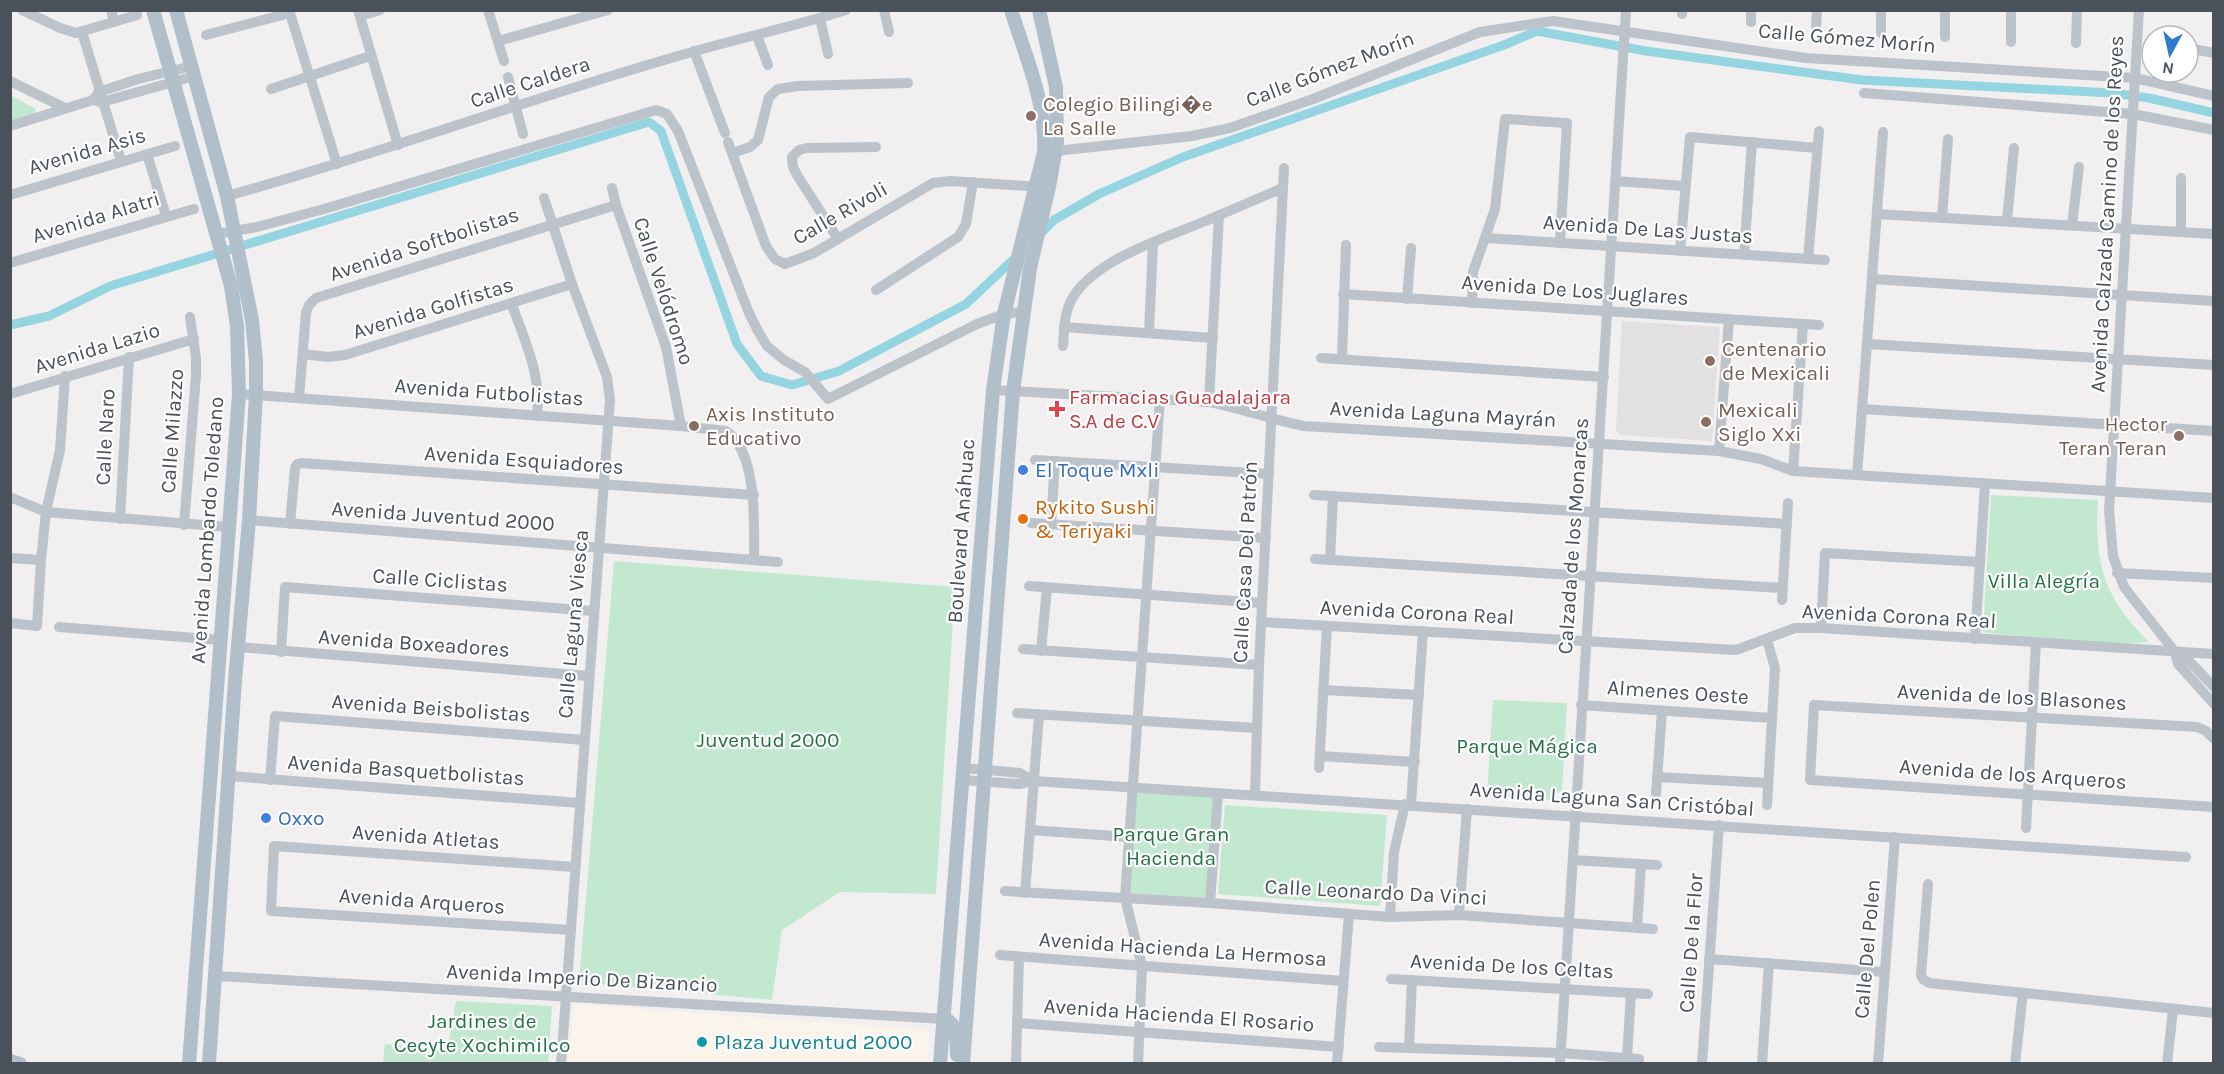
<svg xmlns="http://www.w3.org/2000/svg" width="2224" height="1074" viewBox="0 0 2224 1074" font-family="Karla,sans-serif">
<style>
.commercial{fill:#faf4ea}
.education{fill:#e2e0e0}
.green{fill:#c2e9cf}
.lines{fill:none;stroke-linecap:round;stroke-linejoin:round}
.canal{stroke:#94d5e1;stroke-width:9}
.minor{stroke:#bcc3ca;stroke-width:10}
.major{stroke:#b1bfca;stroke-width:14}
.education-dot{fill:#8d6e63;stroke:#fff;stroke-width:2}
.health-dot{fill:#e0444e;stroke:#fff;stroke-width:2}
.shop-dot{fill:#3f7fe0;stroke:#fff;stroke-width:2}
.food-dot{fill:#e8710a;stroke:#fff;stroke-width:2}
.culture-dot{fill:#0f9aa8;stroke:#fff;stroke-width:2}
.labels{text-anchor:middle;stroke-width:4.5;stroke-linejoin:round;paint-order:stroke}
.street-label{font-size:21px;fill:#49525a;stroke:#fff}
.education-label{font-size:21px;fill:#785e54;stroke:#fff;text-anchor:start}
.health-label{font-size:21px;fill:#be3a42;stroke:#fff;text-anchor:start}
.shop-label{font-size:21px;fill:#366cbe;stroke:#fff;text-anchor:start}
.food-label{font-size:21px;fill:#c56008;stroke:#fff;text-anchor:start}
.park-label{font-size:21px;fill:#227246;stroke:#fff}
.culture-label{font-size:21px;fill:#0d838f;stroke:#fff;text-anchor:start}
</style>
<rect width="100%" height="100%" fill="#f1efef"/>
<path class="commercial" d="M574,1004L928,1030L930,1046L927,1063H569Z"/>
<path class="education" d="M1622,321L1720,327L1712,441L1620,435L1616,430Z"/>
<g class="green">
<path d="M10,95L36,109L34,114L11,122Z"/>
<path d="M1991,495L2098,500C2094,563 2103,597 2149,642C2094,646 2037,638 1983,632Z"/>
<path d="M614,561L955,587L936,894L840,892L782,930L772,1000L579,982Z"/>
<path d="M1493,700L1567,703L1562,790L1547,800L1487,796Z"/>
<path d="M1135,791L1214,797L1207,898L1129,895Z"/>
<path d="M1225,805L1387,815L1380,906L1218,894Z"/>
<path d="M456,1001L552,1006L548,1063H383L385,1044L447,1051Z"/>
</g>
<g class="lines">
<g class="canal">
<path d="M1038,236L1054,220L1099,194L1183,157L1504,45L1537,31L1646,51L1862,80L2112,93L2149,98L2214,113"/>
<path d="M10,325L49,316L110,286L649,122L661,131L737,344L761,376L792,385L839,371L966,304L1017,256"/>
</g>
<g class="minor">
<path d="M22,10L60,28L76,33L137,15"/>
<path d="M111,10L114,22"/>
<path d="M289,10L337,164"/>
<path d="M358,10L398,145"/>
<path d="M488,10L504,61"/>
<path d="M884,10L889,32"/>
<path d="M1881,10V33"/>
<path d="M1945,10V37"/>
<path d="M2139,10L2109,510L2113,556L2124,587L2175,652L2190,662L2214,687"/>
<path d="M1682,14V10"/>
<path d="M360,16L380,10"/>
<path d="M820,18L828,54"/>
<path d="M1751,22V10"/>
<path d="M1816,28L1817,10"/>
<path d="M82,32L121,161"/>
<path d="M206,35L290,13"/>
<path d="M757,36L768,65"/>
<path d="M498,41L608,10"/>
<path d="M2011,42V10"/>
<path d="M2076,43L2077,10"/>
<path d="M2188,48L2214,53"/>
<path d="M694,51L725,133"/>
<path d="M508,77L523,134"/>
<path d="M10,81L65,108"/>
<path d="M271,89L370,56"/>
<path d="M1864,93L2133,114L2214,130"/>
<path d="M95,97L99,92L138,79L192,66"/>
<path d="M10,126L93,100L102,102L195,76"/>
<path d="M728,142L766,246L775,259L785,264L814,253L933,183L950,181L1042,187"/>
<path d="M1056,151L1192,136L1230,128L1313,99L1480,32L1553,21L1806,58L2135,78L2214,96"/>
<path d="M733,153L750,147L758,140L769,97L778,89L798,86L908,83"/>
<path d="M147,154L166,216"/>
<path d="M2181,178V232"/>
<path d="M1615,181L1684,186"/>
<path d="M612,188L616,205L666,347L681,426"/>
<path d="M10,195L175,146"/>
<path d="M227,196C383,153 536,96 692,52C744,37 796,26 846,10"/>
<path d="M544,198L572,284L607,377L610,400L561,1064"/>
<path d="M1877,214L2214,234"/>
<path d="M1942,218L1948,139"/>
<path d="M2007,221L2014,148"/>
<path d="M2072,225L2079,167"/>
<path d="M217,234L257,227L324,209L656,110L667,114L678,131L749,313L758,331L767,346L784,360L805,372L828,399L977,324L1004,314L1024,312"/>
<path d="M1486,238L1825,260"/>
<path d="M838,239L797,175L793,167L792,157L799,150L807,148L876,147"/>
<path d="M1680,251L1690,137L1817,148"/>
<path d="M1744,255L1752,142"/>
<path d="M1808,259L1819,131"/>
<path d="M10,263L194,209"/>
<path d="M1873,279L2214,301"/>
<path d="M876,290L958,237L966,224L973,182"/>
<path d="M1343,294L1819,325"/>
<path d="M1407,299L1411,248"/>
<path d="M1472,303L1473,272L1495,209L1505,119L1567,123L1560,243"/>
<path d="M512,305C525,341 542,376 537,416"/>
<path d="M1064,327L1213,338"/>
<path d="M1149,333L1153,243"/>
<path d="M1868,344L2214,365"/>
<path d="M1063,346C1064,330 1064,312 1073,297C1097,259 1162,239 1203,222C1230,211 1256,199 1283,188"/>
<path d="M303,354L328,357L345,355L572,284"/>
<path d="M1321,358L1604,377"/>
<path d="M1342,359L1346,245"/>
<path d="M993,390L1209,402C1241,408 1272,420 1304,426L1719,451L1761,459L1793,471L2214,498"/>
<path d="M10,394L194,339"/>
<path d="M239,394L681,426L726,431C758,452 754,526 754,559"/>
<path d="M299,398L306,313L309,305L316,298L616,205"/>
<path d="M1209,402L1219,215"/>
<path d="M1862,409L2214,431"/>
<path d="M1719,451L1729,319"/>
<path d="M1035,460L1269,474"/>
<path d="M1793,471L1803,324"/>
<path d="M1857,475L1883,132"/>
<path d="M1314,495L1787,524"/>
<path d="M10,497L46,512L228,527"/>
<path d="M120,519L129,357"/>
<path d="M249,520L778,562"/>
<path d="M1031,523L1266,538"/>
<path d="M290,524L295,468L297,464L301,463L754,495"/>
<path d="M1051,524L1055,461"/>
<path d="M184,525L196,375V358L190,317"/>
<path d="M10,558L41,560"/>
<path d="M1315,559L1782,588"/>
<path d="M1330,560L1333,496"/>
<path d="M2117,573L2214,578"/>
<path d="M1029,586L1262,603"/>
<path d="M1782,600L1788,503"/>
<path d="M1262,622L1736,650L1795,628H1821L2214,654"/>
<path d="M10,623L37,626L41,560L46,512L60,450L65,376"/>
<path d="M59,627L220,640"/>
<path d="M1821,628L1825,553L1980,562"/>
<path d="M1975,639L1985,484"/>
<path d="M238,647L588,676"/>
<path d="M1023,649L1259,665"/>
<path d="M1041,651L1047,588"/>
<path d="M281,652L285,587L593,611"/>
<path d="M2175,652L2178,664L2214,704"/>
<path d="M1323,690L1419,695"/>
<path d="M1581,705L1772,718"/>
<path d="M1017,713L1256,728"/>
<path d="M2214,739L2206,731L2197,727L1814,705L1810,780L2214,807"/>
<path d="M1320,756L1415,762"/>
<path d="M964,768L1020,773L1034,781"/>
<path d="M1319,768L1327,626"/>
<path d="M229,776L580,803"/>
<path d="M1657,777L1768,783"/>
<path d="M270,780L275,716L584,740"/>
<path d="M963,780L1019,784L1034,781L2186,857"/>
<path d="M1656,794L1662,711"/>
<path d="M1255,795L1259,665L1284,168"/>
<path d="M1411,804L1423,631"/>
<path d="M1767,805L1775,668L1767,640"/>
<path d="M2026,828L2036,643"/>
<path d="M1030,830L1128,837"/>
<path d="M1573,860L1657,865"/>
<path d="M1928,884L1921,975L1923,979L1929,983L2214,1013"/>
<path d="M1005,891L1210,903L1390,917L1459,915L1653,929"/>
<path d="M1025,893L1039,715"/>
<path d="M1210,903L1218,794"/>
<path d="M1459,915L1467,809"/>
<path d="M1390,917L1394,852L1405,804"/>
<path d="M1637,928L1641,864"/>
<path d="M571,930L271,911L274,846L575,867"/>
<path d="M1000,955L1343,981"/>
<path d="M1709,959L1884,972"/>
<path d="M216,976L945,1019"/>
<path d="M1391,979L1648,994"/>
<path d="M1017,1023L1339,1047"/>
<path d="M1379,1047L1561,1053L1639,1059"/>
<path d="M1409,1048L1412,980"/>
<path d="M1627,1058L1631,993"/>
<path d="M1016,1064L1019,957"/>
<path d="M1138,1064L1142,966L1125,898L1160,399"/>
<path d="M1337,1064L1349,914"/>
<path d="M1560,1064L1626,10"/>
<path d="M1702,1064L1719,825"/>
<path d="M1762,1064L1769,963"/>
<path d="M1878,1064L1895,837"/>
<path d="M2015,1064L2023,993"/>
<path d="M2167,1064L2173,1010"/>
</g>
<g class="major">
<path d="M153,10L231,286L237,326L239,394L189,1064"/>
<path d="M176,10L227,196L252,320L256,361V395L249,520L235,680L209,1064"/>
<path d="M945,1019C959,1025 956,1042 957,1055"/>
<path d="M10,1061L20,1064"/>
<path d="M940,1064L993,390L1004,314L1044,152C1047,104 1025,55 1011,10"/>
<path d="M963,1064L1013,391L1030,268L1049,187L1057,142L1056,87L1039,10"/>
</g>
</g>
<g class="education-dot">
<circle cx="1031" cy="116" r="6"/>
<circle cx="1710" cy="361" r="6"/>
<circle cx="1706" cy="422" r="6"/>
<circle cx="694" cy="426" r="6"/>
<circle cx="2179" cy="436" r="6"/>
</g>
<path class="health-dot" d="M1054 400h6v6h6v6h-6v6h-6v-6h-6v-6h6z"/>
<g class="shop-dot">
<circle cx="1023" cy="470" r="6"/>
<circle cx="266" cy="818" r="6"/>
</g>
<circle class="food-dot" cx="1023" cy="519" r="6"/>
<circle class="culture-dot" cx="702" cy="1042" r="6"/>
<g class="labels">
<g class="street-label">
<text transform="translate(1847 38) rotate(5)" y="7">Calle Gómez Morín</text>
<text transform="translate(1330 69) rotate(-21)" y="7">Calle Gómez Morín</text>
<text transform="translate(530 82) rotate(-18)" y="7">Calle Caldera</text>
<text transform="translate(87 151) rotate(-16)" y="7">Avenida Asis</text>
<text transform="translate(840 213) rotate(-30)" y="7">Calle Rivoli</text>
<text transform="translate(2107 214) rotate(-87)" y="7">Avenida Calzada Camino de los Reyes</text>
<text transform="translate(96 217) rotate(-17)" y="7">Avenida Alatri</text>
<text transform="translate(1648 229) rotate(4)" y="7">Avenida De Las Justas</text>
<text transform="translate(424 244) rotate(-18)" y="7">Avenida Softbolistas</text>
<text transform="translate(1575 290) rotate(4)" y="7">Avenida De Los Juglares</text>
<text transform="translate(664 291) rotate(72)" y="7">Calle Velódromo</text>
<text transform="translate(433 308) rotate(-17)" y="7">Avenida Golfistas</text>
<text transform="translate(97 348) rotate(-17)" y="7">Avenida Lazio</text>
<text transform="translate(489 392) rotate(4)" y="7">Avenida Futbolistas</text>
<text transform="translate(1443 414) rotate(3)" y="7">Avenida Laguna Mayrán</text>
<text transform="translate(172 431) rotate(-86)" y="7">Calle Milazzo</text>
<text transform="translate(105 437) rotate(-87)" y="7">Calle Naro</text>
<text transform="translate(524 460) rotate(4)" y="7">Avenida Esquiadores</text>
<text transform="translate(443 516) rotate(4)" y="7">Avenida Juventud 2000</text>
<text transform="translate(207 530) rotate(-86)" y="7">Avenida Lombardo Toledano</text>
<text transform="translate(961 531) rotate(-86)" y="7">Boulevard Anáhuac</text>
<text transform="translate(1573 536) rotate(-86)" y="7">Calzada de los Monarcas</text>
<text transform="translate(1245 562) rotate(-87)" y="7">Calle Casa Del Patrón</text>
<text transform="translate(440 580) rotate(4)" y="7">Calle Ciclistas</text>
<text transform="translate(1417 612) rotate(3)" y="7">Avenida Corona Real</text>
<text transform="translate(1899 616) rotate(3)" y="7">Avenida Corona Real</text>
<text transform="translate(573 624) rotate(-85)" y="7">Calle Laguna Viesca</text>
<text transform="translate(414 643) rotate(4)" y="7">Avenida Boxeadores</text>
<text transform="translate(1678 692) rotate(4)" y="7">Almenes Oeste</text>
<text transform="translate(2012 697) rotate(3)" y="7">Avenida de los Blasones</text>
<text transform="translate(431 708) rotate(4)" y="7">Avenida Beisbolistas</text>
<text transform="translate(406 770) rotate(4)" y="7">Avenida Basquetbolistas</text>
<text transform="translate(2013 774) rotate(4)" y="7">Avenida de los Arqueros</text>
<text transform="translate(1612 799) rotate(4)" y="7">Avenida Laguna San Cristóbal</text>
<text transform="translate(426 837) rotate(4)" y="7">Avenida Atletas</text>
<text transform="translate(1376 892) rotate(3)" y="7">Calle Leonardo Da Vinci</text>
<text transform="translate(422 901) rotate(4)" y="7">Avenida Arqueros</text>
<text transform="translate(1691 943) rotate(-86)" y="7">Calle De la Flor</text>
<text transform="translate(1183 949) rotate(4)" y="7">Avenida Hacienda La Hermosa</text>
<text transform="translate(1867 949) rotate(-85)" y="7">Calle Del Polen</text>
<text transform="translate(1512 966) rotate(3)" y="7">Avenida De los Celtas</text>
<text transform="translate(582 978) rotate(3)" y="7">Avenida Imperio De Bizancio</text>
<text transform="translate(1179 1015) rotate(4)" y="7">Avenida Hacienda El Rosario</text>
</g>
<g class="education-label">
<text x="1043" y="111">Colegio Bilingi�e<tspan x="1043" dy="24">La Salle</tspan></text>
<text x="1722" y="356">Centenario<tspan x="1722" dy="24">de Mexicali</tspan></text>
<text x="1718" y="417">Mexicali<tspan x="1718" dy="24">Siglo Xxi</tspan></text>
<text x="706" y="421">Axis Instituto<tspan x="706" dy="24">Educativo</tspan></text>
<text x="2167" y="431" text-anchor="end">Hector<tspan x="2167" dy="24">Teran Teran</tspan></text>
</g>
<g class="health-label">
<text x="1069" y="404">Farmacias Guadalajara<tspan x="1069" dy="24">S.A de C.V</tspan></text>
</g>
<g class="shop-label">
<text x="1035" y="477">El Toque Mxli</text>
<text x="278" y="825">Oxxo</text>
</g>
<g class="food-label">
<text x="1035" y="514">Rykito Sushi<tspan x="1035" dy="24">&amp; Teriyaki</tspan></text>
</g>
<g class="park-label">
<text x="2044" y="588">Villa Alegría</text>
<text x="768" y="747">Juventud 2000</text>
<text x="1527" y="753">Parque Mágica</text>
<text x="1171" y="841">Parque Gran<tspan x="1171" dy="24">Hacienda</tspan></text>
<text x="482" y="1028">Jardines de<tspan x="482" dy="24">Cecyte Xochimilco</tspan></text>
</g>
<g class="culture-label">
<text x="714" y="1049">Plaza Juventud 2000</text>
</g>
</g>
<rect width="2224" height="1074" fill="none" stroke="#49525a" stroke-width="24"/>
<g transform="translate(2170 54) rotate(188)"><circle r="28" fill="#ffffff" stroke="#b6babd" stroke-width="1.5"/>
<path d="M0-4.5L10 22L0 15L-10 22Z" fill="#2f7bcb"/>
<text y="-9" font-size="16" font-weight="bold" text-anchor="middle" fill="#49525a">N</text>
</g>
</svg>
